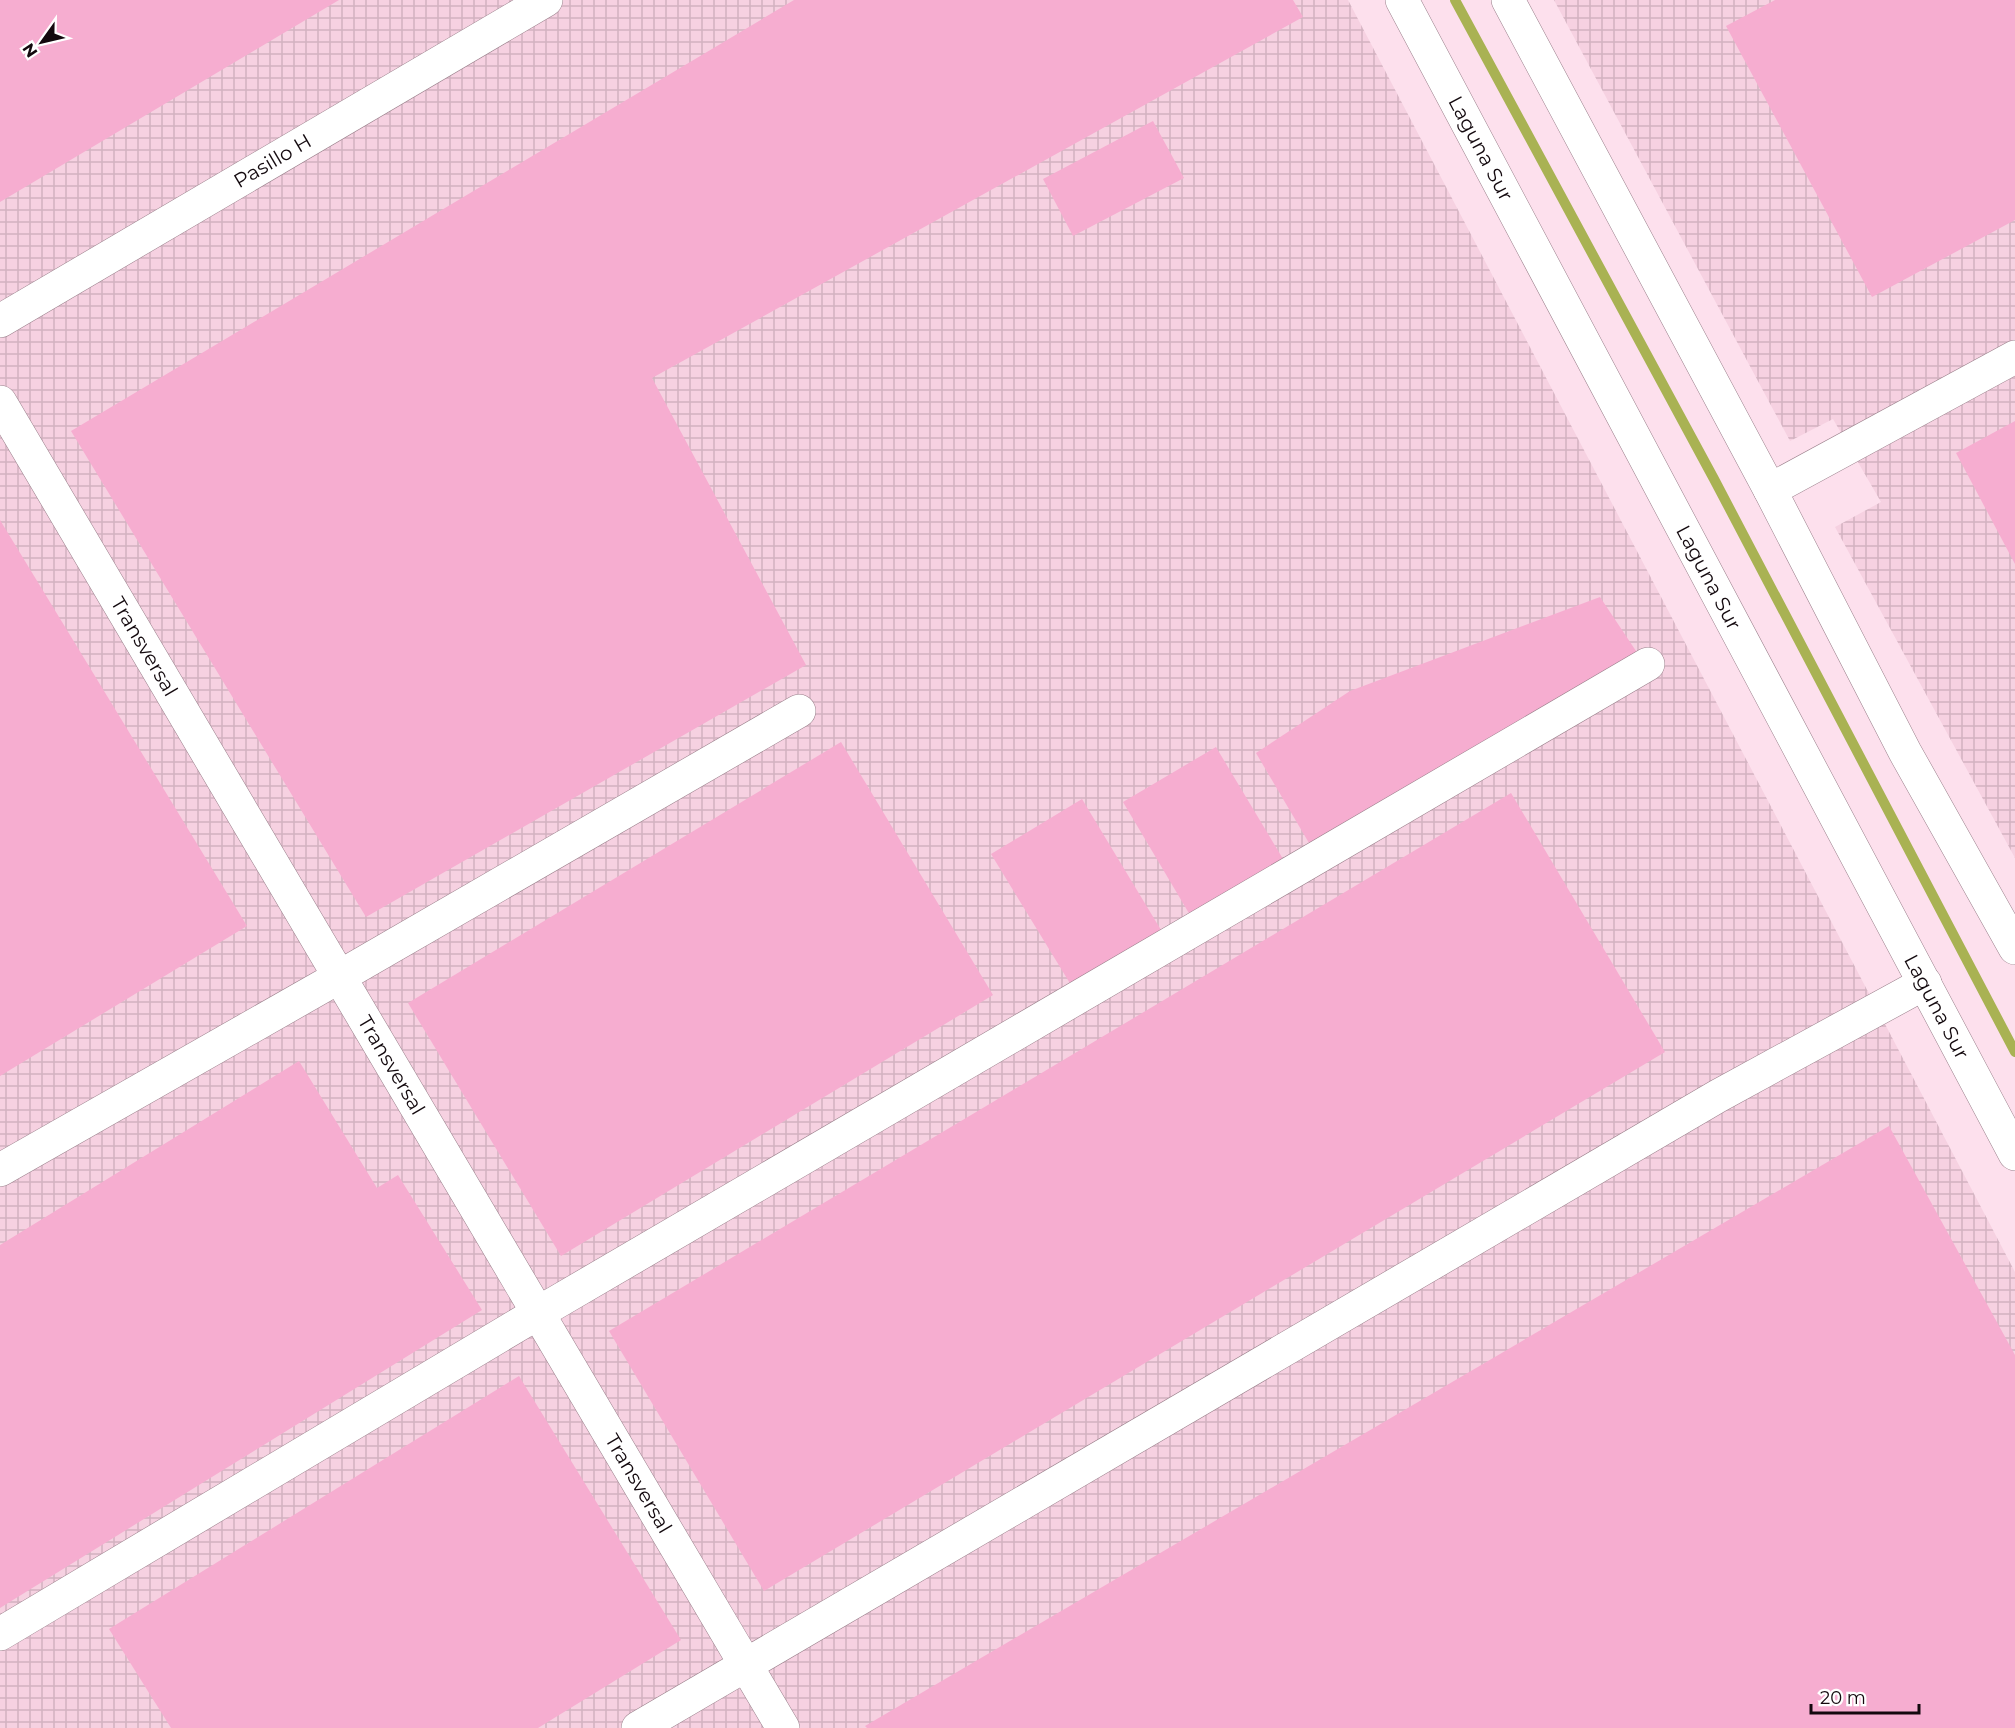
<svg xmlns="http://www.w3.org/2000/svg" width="2015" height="1728" viewBox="0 0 2015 1728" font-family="Montserrat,sans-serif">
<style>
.industrial{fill:url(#industrial-grid)}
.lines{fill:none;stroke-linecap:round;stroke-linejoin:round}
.stream{stroke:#a9b253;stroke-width:10}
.building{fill:#f6add0}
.minor-casing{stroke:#9b808c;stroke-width:34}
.minor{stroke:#fff;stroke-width:33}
.labels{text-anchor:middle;stroke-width:4.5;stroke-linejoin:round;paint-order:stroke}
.street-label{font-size:20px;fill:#13090e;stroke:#fff}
</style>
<defs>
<pattern id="industrial-grid" width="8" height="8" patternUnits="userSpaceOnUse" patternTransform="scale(1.5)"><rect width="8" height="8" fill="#f6d1e1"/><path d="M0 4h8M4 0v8" fill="none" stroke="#d2b2c0"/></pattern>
</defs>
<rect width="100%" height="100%" fill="#fde0ed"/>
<g class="industrial">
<path d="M0,0H1348L2015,1272V1728H0Z"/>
<path d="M1554,0H2015V858L1835,527L1881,502L1833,419L1790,441Z"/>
</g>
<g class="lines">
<path class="stream" d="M1455,0L1714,479L2015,1052"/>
</g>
<g class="building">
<path d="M0,0H339L0,202Z"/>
<path d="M794,0H1293L1303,17L652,378L806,665L366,917L71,431Z"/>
<path d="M1775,0H2015V220L1872,297L1726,26Z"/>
<path d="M1153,121L1184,178L1073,236L1043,179Z"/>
<path d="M2015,421V564L1956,453Z"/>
<path d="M0,520L247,926L0,1076Z"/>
<path d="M1600,597L1638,654L1309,843L1256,753L1350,691Z"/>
<path d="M841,742L993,995L561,1256L408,1003Z"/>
<path d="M1216,747L1283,859L1190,915L1123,802Z"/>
<path d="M1511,793L1665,1052L764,1591L609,1331Z"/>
<path d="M1082,799L1161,930L1071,985L991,854Z"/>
<path d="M299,1061L377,1188L398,1175L482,1310L0,1608V1245Z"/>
<path d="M1889,1126L2015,1355V1728H867L865,1726Z"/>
<path d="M519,1376L681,1640L538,1728H171L109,1629Z"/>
</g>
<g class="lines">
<g class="minor-casing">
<g id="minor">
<path id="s1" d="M1402,0L2015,1154"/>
<path d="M1508,0L1770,490L1905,752L2015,948"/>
<path id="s2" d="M0,321L546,0"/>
<path id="s3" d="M0,402L783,1728"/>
<path d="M1770,490L2015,357"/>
<path d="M0,1170L339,977L799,711"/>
<path d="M0,1634L538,1313L1648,664"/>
<path d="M638,1728L1718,1096L1925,983"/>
</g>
</g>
<use href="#minor" class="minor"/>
</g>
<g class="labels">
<g class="street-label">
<text dy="7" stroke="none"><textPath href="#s1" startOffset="168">Laguna Sur</textPath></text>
<text dy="7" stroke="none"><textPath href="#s2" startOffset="316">Pasillo H</textPath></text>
<text dy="7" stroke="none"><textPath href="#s1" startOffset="654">Laguna Sur</textPath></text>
<text dy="7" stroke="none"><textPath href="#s3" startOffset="284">Transversal</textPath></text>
<text dy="7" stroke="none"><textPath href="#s1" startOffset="1140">Laguna Sur</textPath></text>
<text dy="7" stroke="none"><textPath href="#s3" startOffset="770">Transversal</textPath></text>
<text dy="7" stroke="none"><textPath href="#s3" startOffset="1256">Transversal</textPath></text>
</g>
</g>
<g transform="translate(42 42) rotate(236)" stroke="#ffffff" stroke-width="4.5" paint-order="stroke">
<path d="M0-4.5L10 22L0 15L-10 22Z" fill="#13090e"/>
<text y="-9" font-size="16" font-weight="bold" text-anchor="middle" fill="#13090e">N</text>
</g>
<path d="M1811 1704v9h108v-9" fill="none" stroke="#13090e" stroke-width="3"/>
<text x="1820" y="1704" font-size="18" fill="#13090e" stroke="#ffffff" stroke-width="4.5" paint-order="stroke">20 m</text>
</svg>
